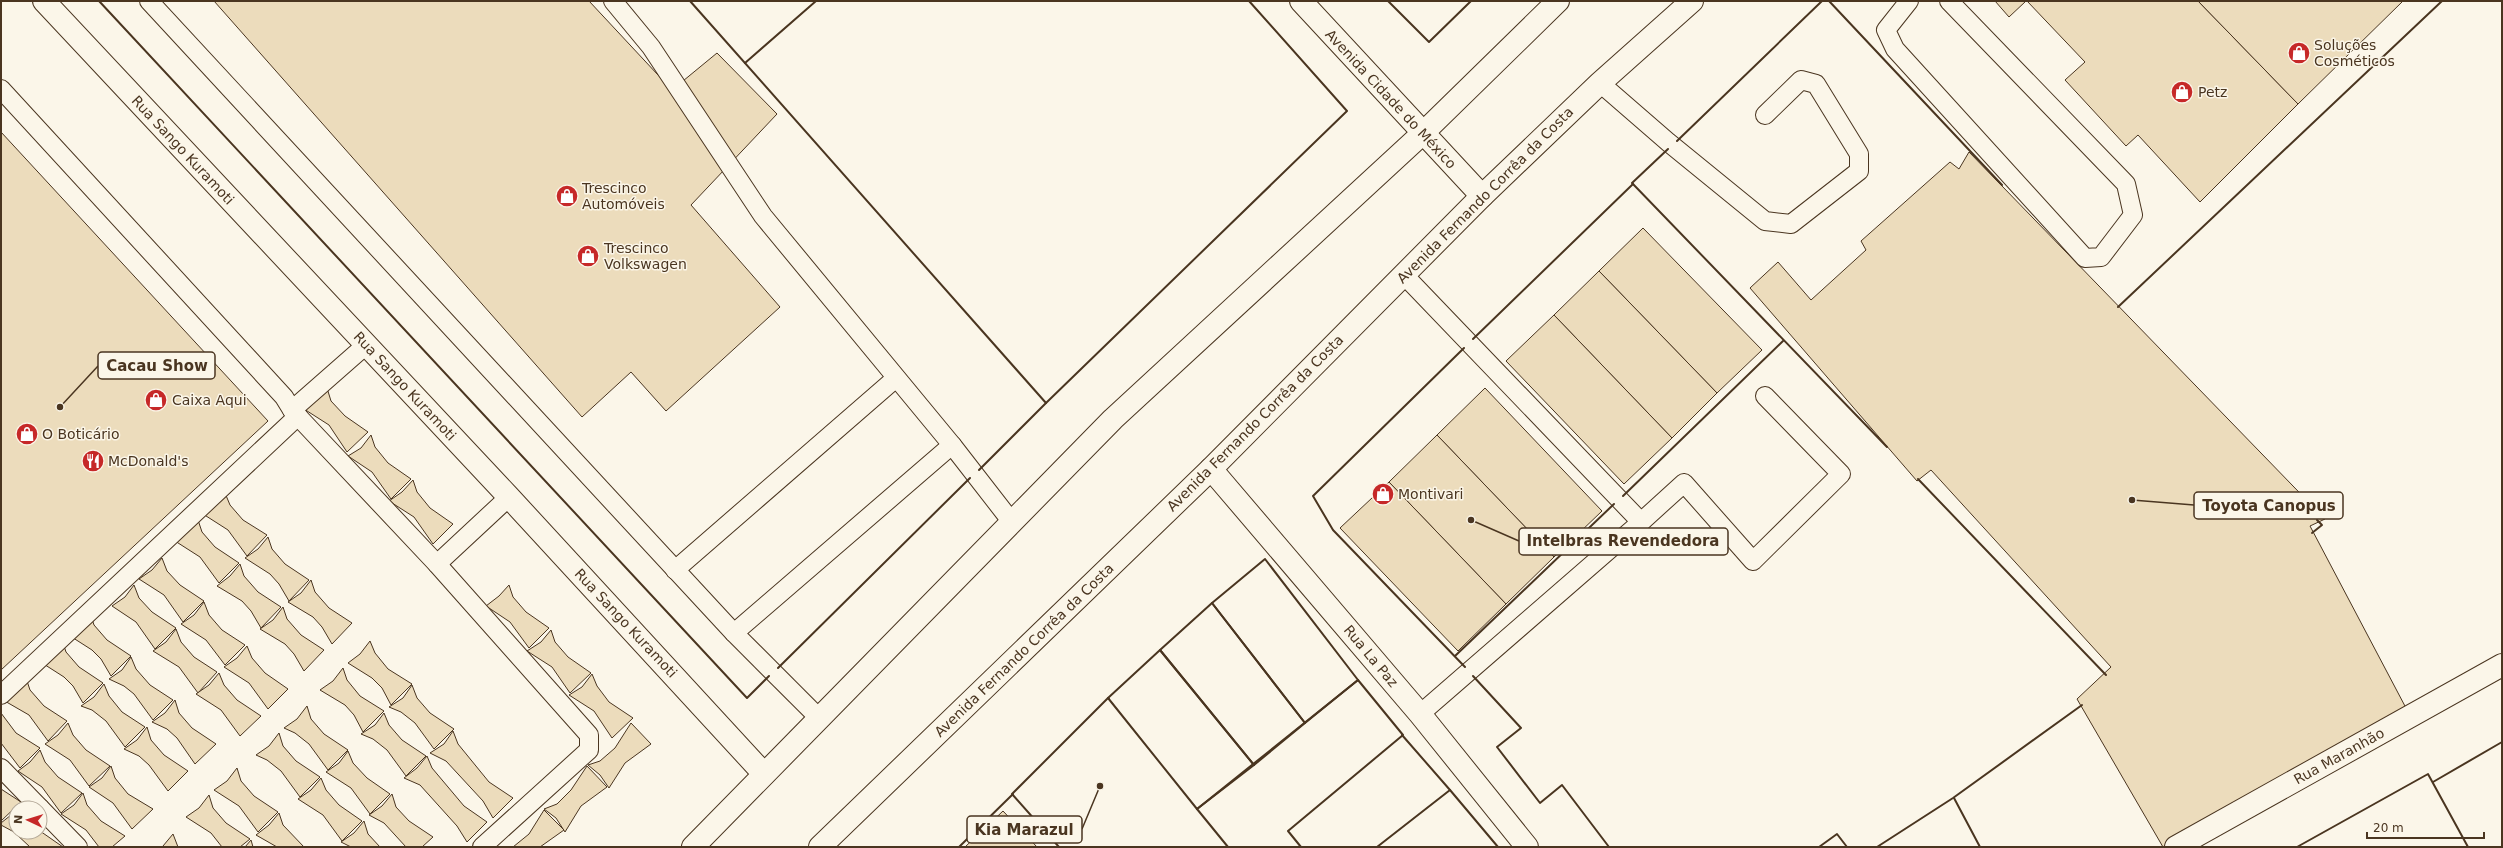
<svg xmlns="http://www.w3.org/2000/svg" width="2503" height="848" viewBox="0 0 2503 848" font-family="'DejaVu Sans',sans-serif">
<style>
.building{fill:#ecdcbc;stroke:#4a3520}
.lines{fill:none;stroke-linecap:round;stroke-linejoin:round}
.lane-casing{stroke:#4a3520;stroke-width:20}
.street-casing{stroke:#4a3520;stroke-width:24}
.secondary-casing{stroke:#4a3520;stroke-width:24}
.highway-casing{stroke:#4a3520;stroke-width:24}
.lane{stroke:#fbf6e9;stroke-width:18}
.street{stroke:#fbf6e9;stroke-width:22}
.secondary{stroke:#fbf6e9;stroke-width:22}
.highway{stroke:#fbf6e9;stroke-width:22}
.wall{stroke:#4a3520;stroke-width:2}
.labels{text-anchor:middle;stroke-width:3;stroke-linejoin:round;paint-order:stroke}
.poi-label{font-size:14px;fill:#4a3520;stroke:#fbf6e9;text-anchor:start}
.street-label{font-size:14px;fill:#4a3520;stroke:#fbf6e9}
.leader{fill:none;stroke:#4a3520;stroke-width:1.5}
.callout-dot{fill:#4a3520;stroke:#fbf6e9;stroke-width:1.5}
.callout{fill:#fbf6e9;stroke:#4a3520;stroke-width:1.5}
.callout-label{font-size:15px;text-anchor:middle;font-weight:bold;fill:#4a3520}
</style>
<rect width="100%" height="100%" fill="#fbf6e9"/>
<g class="building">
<path d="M214,1H589L672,90L717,53L777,114L691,205L780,307L666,411L631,372L582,417Z"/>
<path d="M1995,1H2026L2009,17Z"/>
<path d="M2027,1H2198L2298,104L2200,202L2138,135L2126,146L2065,80L2085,62Z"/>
<path d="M2198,1H2403L2298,104Z"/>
<path d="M1,132L268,421L1,670Z"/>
<path d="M1969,152L2325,519L2310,526L2406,708L2163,847L2077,699L2111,667L1931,470L1917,481L1750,288L1778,262L1811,300L1866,250L1861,241L1950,162L1959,169Z"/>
<path d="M1643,228L1762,350L1717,393L1599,271Z"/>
<path d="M1599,271L1717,393L1672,438L1554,315Z"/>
<path d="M1554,315L1672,438L1624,484L1506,361Z"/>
<path d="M327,388L331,401L345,416L368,432L347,452L329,425L304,409L317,400Z"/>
<path d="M1485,388L1602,511L1554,557L1437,435Z"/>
<path d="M371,435L375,447L388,463L411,479L391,499L372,472L348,456L361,448Z"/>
<path d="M1437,435L1554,557L1506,604L1389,482Z"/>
<path d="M413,480L417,492L430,508L453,524L433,544L414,517L389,501L402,492Z"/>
<path d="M1389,482L1506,604L1458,651L1340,528Z"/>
<path d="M225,493L230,505L243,520L267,535L247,556L228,530L203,514Z"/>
<path d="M198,520L202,532L215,547L239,563L219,583L200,557L175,541L188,532Z"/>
<path d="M268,537L272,549L285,564L309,580L289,601L279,584L270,574L245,558L258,549Z"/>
<path d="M162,558L167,571L180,585L204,601L183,622L164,595L139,579L152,570Z"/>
<path d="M240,564L244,576L258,592L281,607L261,628L251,611L242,601L217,586L230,576Z"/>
<path d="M311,580L315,592L329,608L352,623L332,644L322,627L313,617L288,602L301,593Z"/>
<path d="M134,585L139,598L152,612L176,628L155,649L136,622L112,606L125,597Z"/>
<path d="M509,585L513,597L526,612L549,628L529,648L510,622L486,606L499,596Z"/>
<path d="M204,602L209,615L222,630L245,645L225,665L206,640L181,624L194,615Z"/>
<path d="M283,607L287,619L301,635L324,650L304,671L294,654L285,644L260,629L273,620Z"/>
<path d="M90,613L94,625L107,640L131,656L111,676L101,659L92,650L67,634Z"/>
<path d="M176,629L181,642L194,657L217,672L198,693L179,667L153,651L166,642Z"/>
<path d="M551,630L555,642L568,657L591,673L570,693L552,667L527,651L541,642Z"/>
<path d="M62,640L66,652L79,667L103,683L83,703L73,686L64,677L39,661Z"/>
<path d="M370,641L375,653L388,669L412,684L391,705L382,688L372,678L348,663L360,654Z"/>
<path d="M247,646L252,658L265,673L288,689L268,709L249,683L224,667L237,658Z"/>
<path d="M131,657L136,669L150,685L173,700L153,720L134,694L124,686L109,679L122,670Z"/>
<path d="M343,668L347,680L360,696L384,711L363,732L354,715L345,705L320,690L333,681Z"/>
<path d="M219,673L224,685L237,700L261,716L240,736L221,710L196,694L209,685Z"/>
<path d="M592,674L597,686L609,702L633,718L612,738L594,711L569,695L582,687Z"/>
<path d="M26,678L30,690L44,706L67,721L48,741L29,715L3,700Z"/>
<path d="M104,684L109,696L122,712L145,727L125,747L106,721L92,710L81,706L94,697Z"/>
<path d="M412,685L417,698L430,713L454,729L434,749L415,723L401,712L389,707L403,698Z"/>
<path d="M175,700L179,713L192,728L216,744L195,764L177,738L167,729L152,722L165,713Z"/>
<path d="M307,706L311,719L324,734L348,750L328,770L309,744L295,733L284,728L297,719Z"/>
<path d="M1,713L16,733L40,748L20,768L1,743Z"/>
<path d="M384,713L389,725L402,740L426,756L406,776L387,750L373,739L361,734L375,725Z"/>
<path d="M68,723L73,735L86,750L110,766L89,786L70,760L45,744L58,735Z"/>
<path d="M631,723L651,744L625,763L609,788L600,775L588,765L600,761L615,748Z"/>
<path d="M147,727L151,740L164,755L188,771L168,791L149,765L139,756L124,749L137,740Z"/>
<path d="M453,731L458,744L489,782L513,798L493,818L483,801L446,761L430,753L444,744Z"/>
<path d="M279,733L283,746L296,761L320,777L300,797L281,771L267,760L256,755L269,746Z"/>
<path d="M40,750L45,762L58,777L82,793L61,813L42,787L18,771L30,762Z"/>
<path d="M348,751L353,763L367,778L390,794L370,814L351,788L326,772L339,763Z"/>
<path d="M427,756L432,768L464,806L487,822L467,842L457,826L420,785L404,778L417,768Z"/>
<path d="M111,766L115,778L128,794L153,809L132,829L113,803L89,787L102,778Z"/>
<path d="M587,766L607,787L581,806L565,832L556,818L544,809L557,804L571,790Z"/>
<path d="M237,768L241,781L254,796L278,812L258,832L239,806L214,790L227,781Z"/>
<path d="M321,778L326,790L339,805L362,821L342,841L323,815L298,799L311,790Z"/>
<path d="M1,789L21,802L1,821Z"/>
<path d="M83,793L87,805L101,821L125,836L112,847H99L86,830L61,814L74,805Z"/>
<path d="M392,794L396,807L409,821L433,837L422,847H406L384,823L369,815L382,806Z"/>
<path d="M209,795L213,808L226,823L250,839L240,847H222L211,833L186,817L199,808Z"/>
<path d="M544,810L564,830L540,847H513L529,834Z"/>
<path d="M16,811V832L40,831L63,847H30L14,832L1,825V823Z"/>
<path d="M1003,811L1037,847H965Z"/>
<path d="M279,813L283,825L304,847H277L256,835L269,825Z"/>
<path d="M364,821L368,834L380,847H351L341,842L354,833Z"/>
<path d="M173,834L178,847H162L163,846Z"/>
<path d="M251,840L253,847H245Z"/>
</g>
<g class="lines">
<g class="lane-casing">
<g id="lane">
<path d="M149,1L734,633L952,445"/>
<path d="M613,1L651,47L763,216L952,445L1011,521"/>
<path d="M1909,1L1886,30L1895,49L2085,258L2101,257L2133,215L2126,184L1949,1"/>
<path d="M1600,83L1668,142L1765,221L1791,224L1859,171V154L1816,84L1801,80L1765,115"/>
<path d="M1,89L284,397L292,410L437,564L589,735V750L482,847"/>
<path d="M1404,275L1641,522L1420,714"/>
<path d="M292,410L366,345"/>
<path d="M1641,522L1684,483L1753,561L1841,474L1765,396"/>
<path d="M437,564L509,497"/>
<path d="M675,570L896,378"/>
<path d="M734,633L819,718"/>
<path d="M1,695L298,416"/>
<path d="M1,768L40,808"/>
<path d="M40,808L78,847"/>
</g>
</g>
<g class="street-casing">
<g id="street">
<path d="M44,1L509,497L764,774"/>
<path d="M1301,1L1482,196"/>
<path d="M2176,847L2502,665"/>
</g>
</g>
<g class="secondary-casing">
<path id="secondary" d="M1211,469L1420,714L1527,847"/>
</g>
<g class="highway-casing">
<g id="highway">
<path d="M693,847L1113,419L1423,133L1558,1"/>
<path d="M820,847L1211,469L1482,196L1600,83L1692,1"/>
</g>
</g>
<use href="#lane" class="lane"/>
<use href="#street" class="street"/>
<use href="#secondary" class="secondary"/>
<use href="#highway" class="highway"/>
<g class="wall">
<path d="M99,1L747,698L769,676"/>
<path d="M690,1L1046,403L979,470"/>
<path d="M1388,1L1429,42L1471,1"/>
<path d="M1829,1L2002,185"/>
<path d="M745,63L816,1"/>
<path d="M1677,141L1822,1"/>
<path d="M1668,149L1632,183L1887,447"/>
<path d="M2118,307L2442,1"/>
<path d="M1473,339L1633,184"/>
<path d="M1464,348L1313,496L1333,530L1465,667"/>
<path d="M1046,403L1347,111L1249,1"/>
<path d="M1918,479L2106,675"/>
<path d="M1623,496L1783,341"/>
<path d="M2312,533L2322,525L2317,520"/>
<path d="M1265,559L1358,680L1305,723L1212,603Z"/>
<path d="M1212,603L1305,723L1254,765L1160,650Z"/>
<path d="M1160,650L1254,765L1197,809L1108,698Z"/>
<path d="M1455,656L1614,504"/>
<path d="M778,668L970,478"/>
<path d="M1473,676L1521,728L1497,747L1540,803L1562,785L1609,847"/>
<path d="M2433,782L2502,742"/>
<path d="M1450,790L1498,847"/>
<path d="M1954,798L1980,847"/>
<path d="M959,847L1013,794"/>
<path d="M1059,847L1012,794L1108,698L1109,699"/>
<path d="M1228,847L1197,809L1358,680L1403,735L1288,831L1301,847"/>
<path d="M1377,847L1450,790L1402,735"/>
<path d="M1819,847L1837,834L1847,847"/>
<path d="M1877,847L1953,798L2082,705"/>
<path d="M2297,847L2428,774L2468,847"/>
</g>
</g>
<defs>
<g id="shop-disc" transform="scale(1.15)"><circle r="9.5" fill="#c62828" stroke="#fbf6e9"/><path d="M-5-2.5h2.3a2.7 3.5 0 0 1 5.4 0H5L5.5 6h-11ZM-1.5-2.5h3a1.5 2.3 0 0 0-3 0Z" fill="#fff"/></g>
<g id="restaurant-disc" transform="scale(1.15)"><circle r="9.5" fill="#c62828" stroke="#fbf6e9"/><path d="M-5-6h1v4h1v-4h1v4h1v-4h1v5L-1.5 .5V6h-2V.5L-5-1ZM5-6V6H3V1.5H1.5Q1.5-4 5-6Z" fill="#fff"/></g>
</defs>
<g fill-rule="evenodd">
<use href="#shop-disc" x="2299" y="53"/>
<use href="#shop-disc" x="2182" y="92"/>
<use href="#shop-disc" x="567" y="196"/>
<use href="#shop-disc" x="588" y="256"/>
<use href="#shop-disc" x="156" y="400"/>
<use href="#shop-disc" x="27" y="434"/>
<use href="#restaurant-disc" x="93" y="461"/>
<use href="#shop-disc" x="1383" y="494"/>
</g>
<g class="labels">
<g class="poi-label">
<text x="2314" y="50">Soluções<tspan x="2314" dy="16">Cosméticos</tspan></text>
<text x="2198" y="97">Petz</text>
<text x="582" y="193">Trescinco<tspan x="582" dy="16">Automóveis</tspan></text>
<text x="604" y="253">Trescinco<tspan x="604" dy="16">Volkswagen</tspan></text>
<text x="172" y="405">Caixa Aqui</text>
<text x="42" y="439">O Boticário</text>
<text x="108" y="466">McDonald's</text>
<text x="1398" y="499">Montivari</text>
</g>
<g class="street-label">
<text transform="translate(1391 99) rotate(47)" y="5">Avenida Cidade do México</text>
<text transform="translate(183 150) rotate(47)" y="5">Rua Sango Kuramoti</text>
<text transform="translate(1485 195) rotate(-45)" y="5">Avenida Fernando Corrêa da Costa</text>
<text transform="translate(405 386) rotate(47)" y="5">Rua Sango Kuramoti</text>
<text transform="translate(1255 423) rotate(-45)" y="5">Avenida Fernando Corrêa da Costa</text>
<text transform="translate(626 623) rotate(47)" y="5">Rua Sango Kuramoti</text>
<text transform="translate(1024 650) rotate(-44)" y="5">Avenida Fernando Corrêa da Costa</text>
<text transform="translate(1371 656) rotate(50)" y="5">Rua La Paz</text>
<text transform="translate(2339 756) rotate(-29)" y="5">Rua Maranhão</text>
</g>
</g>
<path class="leader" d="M60 407L98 366M2132 500L2194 505M1471 520L1519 541M1100 786L1082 829"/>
<g class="callout-dot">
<circle cx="60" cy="407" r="4"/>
<circle cx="2132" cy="500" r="4"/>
<circle cx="1471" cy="520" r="4"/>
<circle cx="1100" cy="786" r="4"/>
</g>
<g class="callout">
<rect x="98" y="352" width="117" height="27" rx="4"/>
<rect x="2194" y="492" width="149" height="27" rx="4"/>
<rect x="1519" y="528" width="209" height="27" rx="4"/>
<rect x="967" y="816" width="115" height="27" rx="4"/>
</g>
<g class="callout-label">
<text x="157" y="371">Cacau Show</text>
<text x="2269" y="511">Toyota Canopus</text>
<text x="1623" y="546">Intelbras Revendedora</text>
<text x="1024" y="835">Kia Marazul</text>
</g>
<rect width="2503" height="848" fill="none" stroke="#4a3520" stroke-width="4"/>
<g transform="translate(28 820) rotate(274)"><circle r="19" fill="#fbf6e9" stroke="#b4a999"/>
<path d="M0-3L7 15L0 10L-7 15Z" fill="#c62828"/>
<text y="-6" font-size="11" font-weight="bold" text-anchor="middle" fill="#4a3520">N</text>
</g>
<path d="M2367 832v6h117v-6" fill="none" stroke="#4a3520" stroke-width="2"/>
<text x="2373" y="832" font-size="12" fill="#4a3520" stroke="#fbf6e9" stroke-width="3" paint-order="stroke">20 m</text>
</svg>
